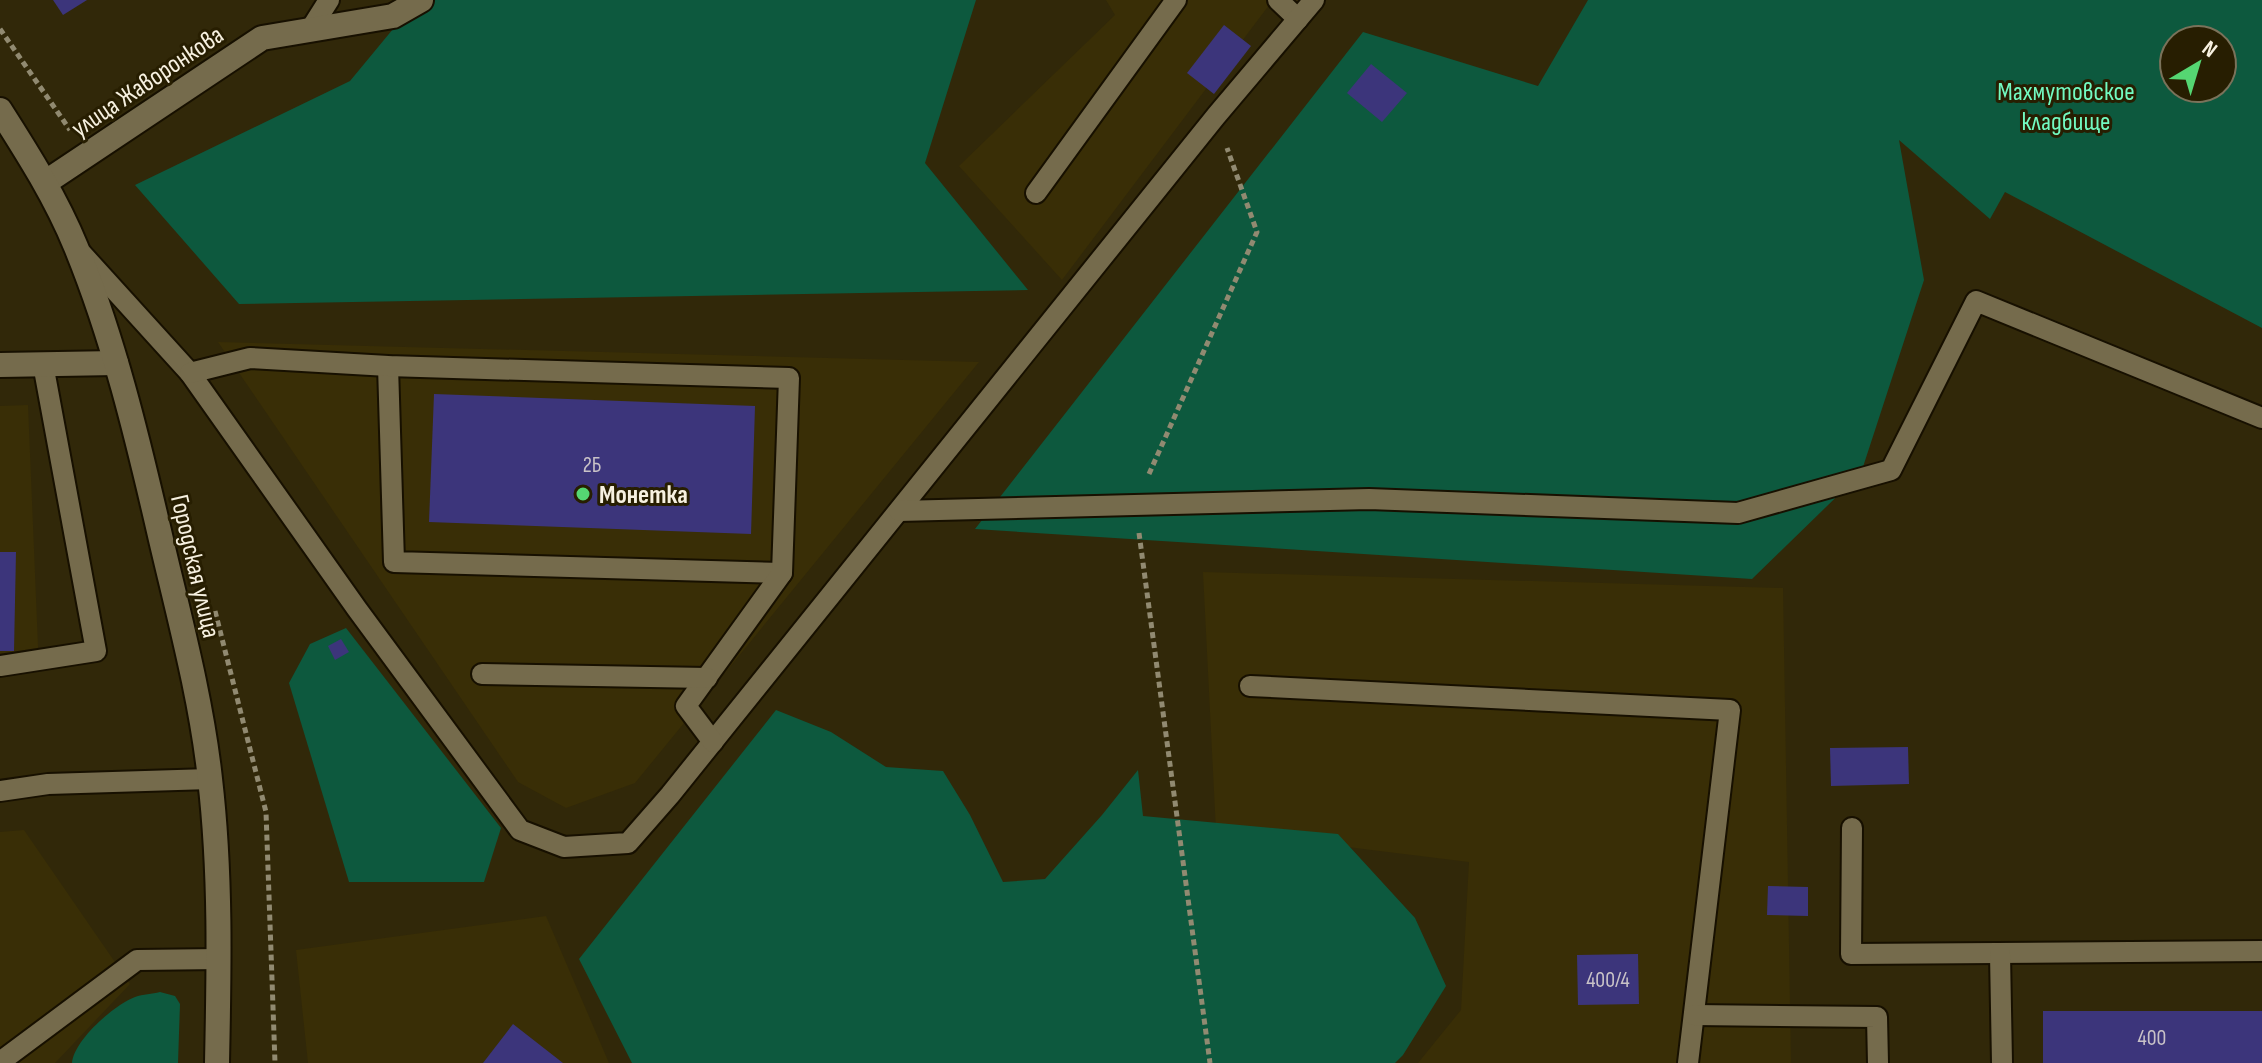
<svg xmlns="http://www.w3.org/2000/svg" width="2262" height="1063" viewBox="0 0 2262 1063" font-family="'Sofia Sans Condensed',sans-serif">
<style>
.built{fill:#392e06}
.green{fill:#0d593e;fill-rule:evenodd}
.building{fill:#3c357b}
.lines{fill:none;stroke-linecap:round;stroke-linejoin:round}
.lane-casing{stroke:#171000;stroke-width:24}
.street-casing{stroke:#171000;stroke-width:28}
.secondary-casing{stroke:#171000;stroke-width:28}
.path{stroke:#918a71;stroke-width:5;stroke-dasharray:6 4;stroke-linecap:butt}
.lane{stroke:#756b4c;stroke-width:20}
.street{stroke:#756b4c;stroke-width:24}
.secondary{stroke:#756b4c;stroke-width:24}
.poi-dot{fill:#55d672;stroke:#271e01;stroke-width:3}
.labels{text-anchor:middle;stroke-width:6;stroke-linejoin:round;paint-order:stroke}
.number-label{font-size:22px;fill:#c8c2c7}
.street-label{font-size:26px;fill:#f7f1e0;stroke:#271e01}
.park-label{font-size:26px;fill:#72fac1;stroke:#271e01}
.poi-label{font-size:26px;font-weight:bold;fill:#f7f1e0;stroke:#271e01;text-anchor:start}
</style>
<rect width="100%" height="100%" fill="#312809"/>
<g class="built">
<path d="M1106,0H1273L1062,280L959,166L1115,15Z"/>
<path d="M218,342L979,362L635,783L566,808L518,782Z"/>
<path d="M28,405L39,670L0,669V406Z"/>
<path d="M1203,572L1783,588L1791,1063H1418L1461,1010L1469,862L1216,831Z"/>
<path d="M24,830L130,984L55,1063H0V832Z"/>
<path d="M546,916L609,1063H308L296,950Z"/>
</g>
<g class="green">
<path d="M417,0H976L925,163L1028,290L239,304L135,185L350,81Z"/>
<path d="M1588,0H2262V328L2005,192L1990,219L1899,140L1924,280L1861,473L1752,579L975,529L1363,32L1538,86ZM2174,40H2222V88H2174Z"/>
<path d="M346,628L501,828L484,882H349L289,683L310,644Z"/>
<path d="M776,710L831,732L886,767L943,771L970,815L1003,882L1045,879L1102,815L1138,770L1143,816L1338,834L1415,918L1446,986L1403,1055L1395,1063H632L579,959Z"/>
<path d="M160,992L175,996L180,1004L178,1063H72C74,1040 114,1005 135,997C143,994 152,994 160,992Z"/>
</g>
<g class="building">
<path d="M53,0H87L63,15Z"/>
<path d="M1224,25L1251,46L1214,94L1187,73Z"/>
<path d="M1371,64L1407,93L1382,122L1347,93Z"/>
<path d="M434,394L755,406L751,534L429,522Z"/>
<path d="M0,552H16L14,651H0Z"/>
<path d="M341,639L349,652L335,660L328,646Z"/>
<path d="M1908,747L1909,784L1831,786L1830,748Z"/>
<path d="M1768,886L1808,887V916L1767,915Z"/>
<path d="M1638,954L1639,1004L1578,1005L1577,955Z"/>
<rect x="2043" y="1011" width="219" height="52"/>
<path d="M513,1024L563,1063H483Z"/>
</g>
<g class="lines">
<g class="lane-casing">
<g id="lane">
<path d="M1278,0L1298,19"/>
<path d="M310,30L329,0"/>
<path d="M1036,193L1176,0"/>
<path d="M82,254L190,373L357,609L520,830L564,847L628,843L670,795L1216,116L1314,0"/>
<path d="M388,366L394,562L782,573"/>
<path d="M190,373L250,358L388,366L789,378L782,573L686,706L713,742"/>
<path d="M899,511L1369,499L1738,513L1891,470L1976,301L2262,418"/>
<path d="M0,666L96,651L43,364"/>
<path d="M482,674L707,678"/>
<path d="M1250,686L1730,710L1688,1063"/>
<path d="M0,791L48,784L210,779"/>
<path d="M1852,828L1851,954L2262,951"/>
<path d="M2000,954L2002,1063"/>
<path d="M1694,1015L1877,1017L1878,1063"/>
<path d="M0,1062L137,960L220,959"/>
</g>
</g>
<g class="street-casing">
<g id="street">
<path d="M46,182L262,38L393,16L421,0"/>
<path d="M0,365L116,363"/>
</g>
</g>
<g class="secondary-casing">
<path id="secondary" d="M0,110C28,154 56,198 76,247C113,337 137,436 159,531C178,613 201,696 210,779C221,873 219,969 217,1063"/>
</g>
<g class="path">
<path d="M0,29L70,130"/>
<path d="M1149,474L1257,232L1227,148"/>
<path d="M1139,533L1210,1063"/>
<path d="M215,611L266,812L275,1063"/>
</g>
<use href="#lane" class="lane"/>
<use href="#street" class="street"/>
<use href="#secondary" class="secondary"/>
</g>
<circle class="poi-dot" cx="583" cy="494" r="8"/>
<g class="labels">
<g class="number-label">
<text x="592" y="472">2Б</text>
<text x="1608" y="987">400/4</text>
<text x="2152" y="1045">400</text>
</g>
<g class="street-label">
<text transform="translate(147 81) rotate(-34)" y="9">улица Жаворонкова</text>
<text transform="translate(196 566) rotate(77)" y="9">Городская улица</text>
</g>
<g class="park-label">
<text x="2066" y="100">Махмутовское<tspan x="2066" dy="30">кладбище</tspan></text>
</g>
<g class="poi-label">
<text x="599" y="503">Монетка</text>
</g>
</g>
<g transform="translate(2198 64) rotate(38)"><circle r="38" fill="#271e01" stroke="#7a725a" stroke-width="2"/>
<path d="M0-6L14 30L0 20L-14 30Z" fill="#55d672"/>
<text y="-12" font-size="22" font-weight="bold" text-anchor="middle" fill="#f7f1e0">N</text>
</g>
</svg>
